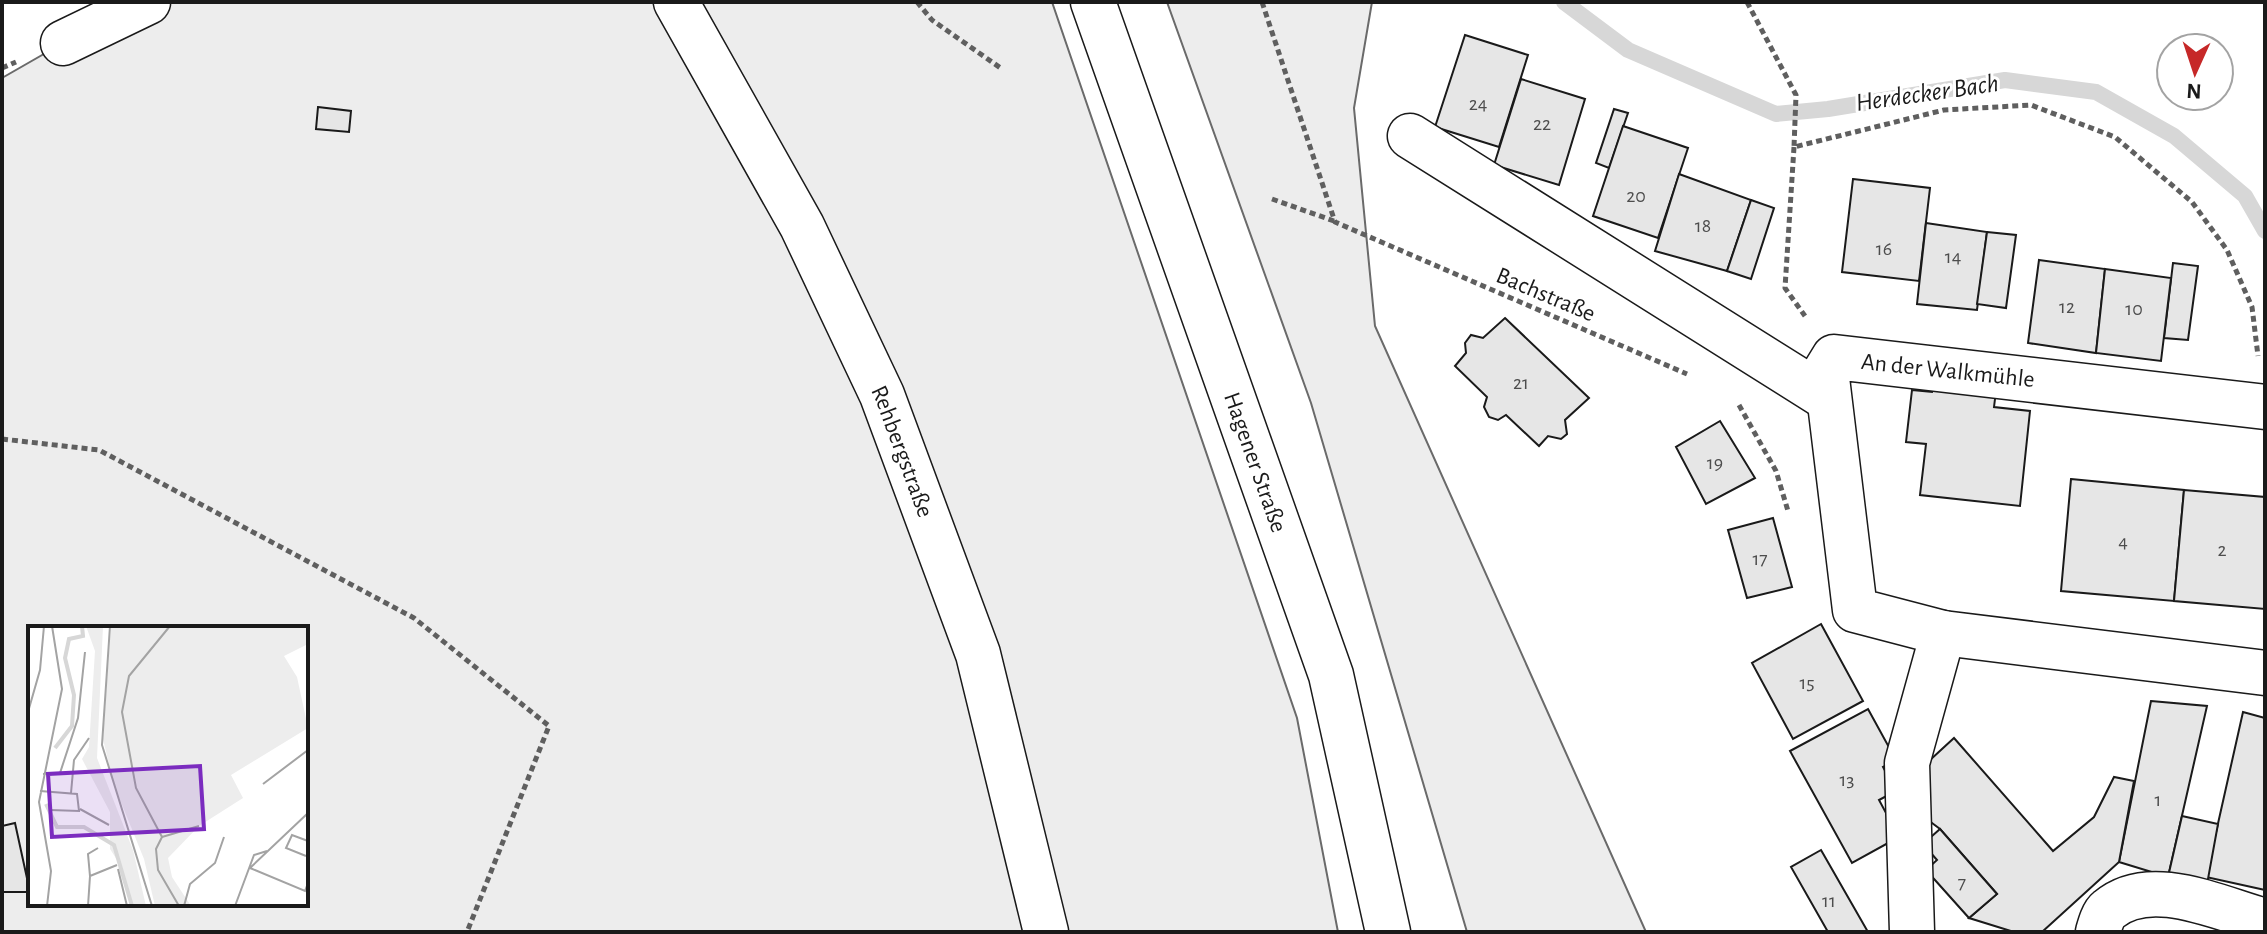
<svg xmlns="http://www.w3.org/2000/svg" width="2267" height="934" viewBox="0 0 2267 934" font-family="'Alegreya Sans',sans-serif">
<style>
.built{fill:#ededed;stroke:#6a6a6a;stroke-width:2;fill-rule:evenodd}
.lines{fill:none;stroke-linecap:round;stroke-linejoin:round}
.stream{stroke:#d7d7d7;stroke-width:16}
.building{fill:#e6e6e6;stroke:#1a1a1a;stroke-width:2}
.minor-casing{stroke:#1a1a1a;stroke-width:47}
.major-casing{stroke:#1a1a1a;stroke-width:47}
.path{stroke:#5f5f5f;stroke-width:5;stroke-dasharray:6 4;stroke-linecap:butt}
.minor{stroke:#fff;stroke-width:44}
.major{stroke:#fff;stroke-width:44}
.labels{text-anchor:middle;stroke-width:6;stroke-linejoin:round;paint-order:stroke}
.number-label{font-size:20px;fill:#4d4d4d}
.street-label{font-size:24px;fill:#1a1a1a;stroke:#fff}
.water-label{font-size:26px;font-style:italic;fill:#1a1a1a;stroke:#fff}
.inset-river{fill:none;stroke:#d7d7d7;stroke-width:4}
.inset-road{fill:none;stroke:#a3a3a3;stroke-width:2}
.view{fill:#7b2cbf;fill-opacity:0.15;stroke:#7b2cbf;stroke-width:4}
.inset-edge{fill:none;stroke:#1a1a1a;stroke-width:4}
</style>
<rect width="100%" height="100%" fill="#fff"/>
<g class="built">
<path d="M105,2H1052L1297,718L1338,932H2V78L63,43ZM30,628H306V904H30Z"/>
<path d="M1167,2H1372L1354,108L1375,326L1646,932H1467L1311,403Z"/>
</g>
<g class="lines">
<path class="stream" d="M1564,2L1628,50L1776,114L1828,109L2005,80L2096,92L2174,136L2245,196L2265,231"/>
</g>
<g class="building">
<path d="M1465,35L1528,55L1499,147L1435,127Z"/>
<path d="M1521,79L1585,99L1559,185L1494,165Z"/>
<path d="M318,107L351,111L349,132L316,129Z"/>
<path d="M1614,109L1628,113L1609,168L1596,163Z"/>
<path d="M1623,126L1688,148L1658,238L1593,216Z"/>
<path d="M1679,174L1751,200L1727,271L1655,251Z"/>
<path d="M1853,179L1930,188L1919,281L1842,272Z"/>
<path d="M1751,200L1774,208L1751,279L1727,271Z"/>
<path d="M1926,223L1987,232L1977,310L1917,304Z"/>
<path d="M1987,232L2016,235L2006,308L1977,304Z"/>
<path d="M2039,260L2105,269L2096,353L2028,343Z"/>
<path d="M2173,263L2198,266L2188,340L2164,338Z"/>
<path d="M2105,269L2171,278L2161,361L2096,353Z"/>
<path d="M1505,318L1589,398L1565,420L1567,434L1561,439L1548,436L1539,446L1506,415L1498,420L1489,417L1484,407L1487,397L1455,366L1466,353L1465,343L1471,335L1483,338Z"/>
<path d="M1933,384L1996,391L1994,407L2030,411L2020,506L1920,495L1926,444L1906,442L1912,390L1932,392Z"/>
<path d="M1720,421L1755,478L1706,504L1676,447Z"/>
<path d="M2071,479L2184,490L2174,601L2061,591Z"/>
<path d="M2184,490L2265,497V609L2174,601Z"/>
<path d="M1773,518L1792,587L1747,598L1728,530Z"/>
<path d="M1821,624L1863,701L1793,739L1752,663Z"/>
<path d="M2151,701L2207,706L2168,877L2119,862Z"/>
<path d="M1868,709L1896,760L1883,767L1896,791L1879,800L1899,837L1852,863L1790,751Z"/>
<path d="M2243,712L2265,718V890L2206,877Z"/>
<path d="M1954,738L2053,851L2094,817L2114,777L2134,781L2119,862L2042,932H2014L1969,918L1997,894L1940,829L1920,814L1917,772Z"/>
<path d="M2182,816L2218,824L2206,890L2168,877Z"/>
<path d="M15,823L30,892H2V826Z"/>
<path d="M1940,829L1997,894L1969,918L1926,870L1937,860L1923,844Z"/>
<path d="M1821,850L1868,932H1828L1791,867Z"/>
</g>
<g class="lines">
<g class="minor-casing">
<g id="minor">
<path id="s1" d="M676,2L802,226L882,395L978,654L1046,932"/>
<path d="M63,43L148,2"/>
<path d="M1410,136L1827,398"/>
<path d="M2265,407L1834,357L1826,370L1855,610L1943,633L2265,673"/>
<path d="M1912,932L1907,763L1943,633"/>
<path d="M2098,932C2100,925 2103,914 2108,910C2150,874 2220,909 2265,921"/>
</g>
</g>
<g class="major-casing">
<g id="major">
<path id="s2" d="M1093,2L1331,675L1388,932"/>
</g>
</g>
<g class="path">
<path d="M917,2L932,20L1002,69"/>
<path d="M1262,2L1335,222L1687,374"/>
<path d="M1747,2L1796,95L1794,147L1944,110L2031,105L2115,137L2192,202L2227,250L2252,307L2258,356"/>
<path d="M2,68L16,62"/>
<path d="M1794,147L1785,288L1805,316"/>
<path d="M1272,199L1334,221"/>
<path d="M1739,405L1776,471L1788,511"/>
<path d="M2,439L99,450L414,618L549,726L467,932"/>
</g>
<use href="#minor" class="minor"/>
<use href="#major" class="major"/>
</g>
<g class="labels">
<g class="number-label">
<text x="1478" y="110">24</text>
<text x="1542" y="130">22</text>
<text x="1636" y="202">20</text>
<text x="1703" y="232">18</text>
<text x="1884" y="255">16</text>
<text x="1953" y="263">14</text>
<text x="2067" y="313">12</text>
<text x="2134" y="315">10</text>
<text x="1521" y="389">21</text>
<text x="1715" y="469">19</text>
<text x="2123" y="548">4</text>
<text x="2222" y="556">2</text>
<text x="1760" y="565">17</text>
<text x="1807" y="689">15</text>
<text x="1847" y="786">13</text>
<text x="2158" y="806">1</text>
<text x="1962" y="889">7</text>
<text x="1829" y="907">11</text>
</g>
<g class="street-label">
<text transform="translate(1546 294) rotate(23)" y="8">Bachstraße</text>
<text transform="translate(1948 370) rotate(6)" y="8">An der Walkmühle</text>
<text dy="8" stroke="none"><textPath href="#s1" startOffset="504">Rehbergstraße</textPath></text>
<text dy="8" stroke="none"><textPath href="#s2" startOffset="488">Hagener Straße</textPath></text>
</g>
<g class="water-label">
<text transform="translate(1927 92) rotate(-8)" y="9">Herdecker Bach</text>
</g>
</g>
<g transform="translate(28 626)">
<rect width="280" height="280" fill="#fff"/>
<path d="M58,0H75L69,132L105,224L118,280H102L93,240L82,223V186L54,133L61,121L67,25ZM83,0H280V18L256,30L269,51L280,102L203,149L215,172L171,200L140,232L144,251L163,280H127L116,233L86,159L75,113Z" fill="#ededed"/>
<path class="inset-river" d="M27,122L44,100L46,69L37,32L41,13L55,10L54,0M18,178L29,201H56L86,219L104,280"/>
<path class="inset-road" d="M82,0L74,119L124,280M0,86L12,44L16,0M15,148L32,147L50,92L57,26M235,158L280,124M12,165L49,168L51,185L22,184M43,167L46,134L61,112M52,183L81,199M134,211L108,162L94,86L101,50L142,0M134,211L128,223L130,244L151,280M134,211L171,200M70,222L60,228L62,250L89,239M278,230L258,222L264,209L280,215M222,242L280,187M222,242L277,265L280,257M90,243L99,280M19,280L23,245L11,176L34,63L24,0M60,280L62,250M156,280L162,258L187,237L196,211M207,280L226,229L239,225"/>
<path class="view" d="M172,140L176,203L24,211L20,148Z"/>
<rect width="280" height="280" class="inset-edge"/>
</g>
<rect width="2267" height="934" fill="none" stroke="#1a1a1a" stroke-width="8"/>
<g transform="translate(2195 72) rotate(183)"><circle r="38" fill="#ffffff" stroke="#a3a3a3" stroke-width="2"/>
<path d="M0-6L14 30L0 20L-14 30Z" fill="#c62828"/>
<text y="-12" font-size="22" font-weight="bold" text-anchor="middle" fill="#1a1a1a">N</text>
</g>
</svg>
